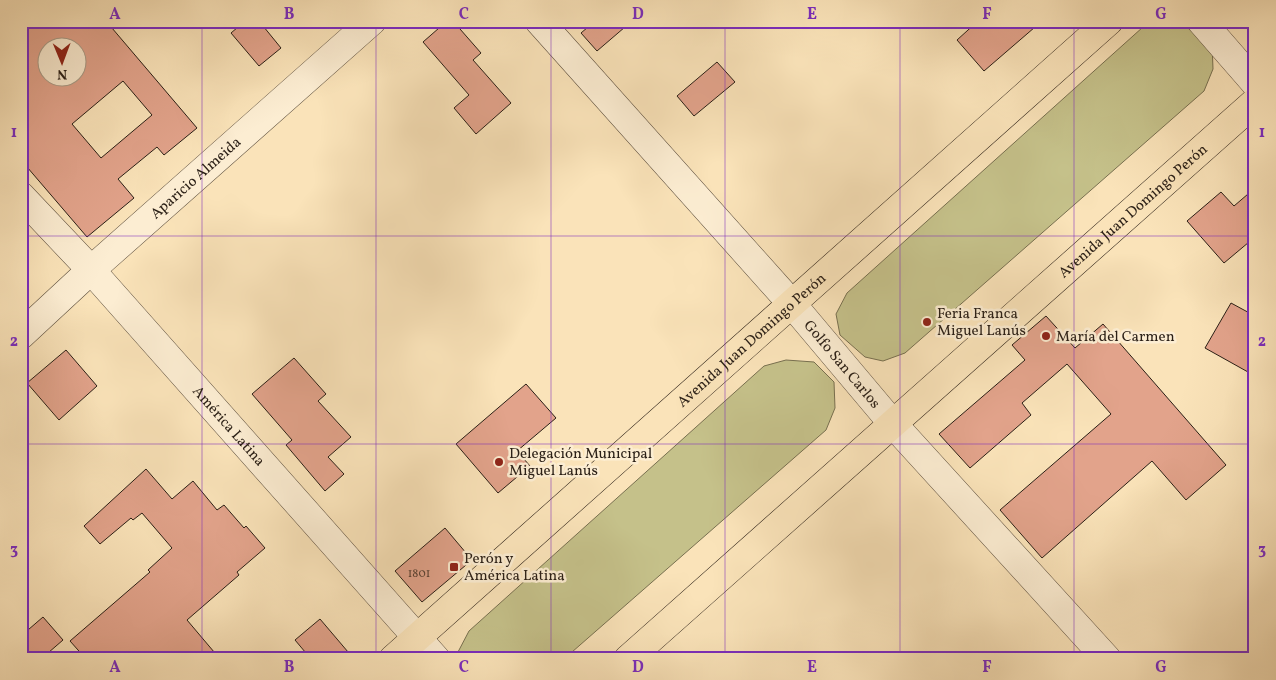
<svg xmlns="http://www.w3.org/2000/svg" width="1276" height="680" viewBox="0 0 1276 680" font-family="Vollkorn,serif">
<style>
.green{fill:#c5c18a;stroke:#787050}
.building{fill:#e2a38b;stroke:#2a1f16;fill-rule:evenodd}
.lines{fill:none;stroke-linecap:round;stroke-linejoin:round}
.minor-casing{stroke:#5e503f;stroke-width:29}
.major-casing{stroke:#2a1f16;stroke-width:29}
.minor{stroke:#fcedd2;stroke-width:28}
.major{stroke:#fae3b9;stroke-width:28}
.grid{fill:none;stroke:#7b2cbf;stroke-width:1;stroke-opacity:0.55}
.poi-dot{fill:#8f2418;stroke:#fcedd2;stroke-width:2}
.labels{text-anchor:middle;stroke-width:5;stroke-linejoin:round;paint-order:stroke}
.number-label{font-size:12px;fill:#584033}
.street-label{font-size:15px;fill:#2a1f16;stroke:#fcedd2}
.poi-label{font-size:15px;fill:#2a1f16;stroke:#fcedd2;text-anchor:start}
.neatline{fill:none;stroke:#7b2cbf;stroke-width:2}
.grid-label{font-size:16px;text-anchor:middle;font-weight:bold;fill:#7b2cbf}
</style>
<rect width="100%" height="100%" fill="#fae3b9"/>
<filter id="stains"><feTurbulence type="fractalNoise" baseFrequency=".004" numOctaves="4"/><feColorMatrix values="0 0 0 0 .2 0 0 0 0 .09 0 0 0 0 .02 0 0 0 .5 -.17"/></filter>
<radialGradient id="worn" r=".72"><stop offset=".6" stop-color="#630" stop-opacity="0"/><stop offset="1" stop-color="#630" stop-opacity=".3"/></radialGradient>
<g class="green">
<path d="M1163,21L1192,23L1212,43L1213,69L1204,91L905,353L883,361L865,357L840,335L836,314L847,293L1143,27Z"/>
<path d="M1230,21H1255V26C1248,28 1236,26 1230,21Z"/>
<path d="M786,360L814,362L834,382L835,408L826,430L564,659H459L458,652L469,631L764,366Z"/>
</g>
<g class="building">
<path d="M21,21H106L197,128L164,155L157,147L118,179L134,198L87,237L21,160ZM48,48H78V78H48ZM123,81L152,115L101,158L72,124Z"/>
<path d="M245,21H259L281,48L259,66L231,33Z"/>
<path d="M447,21H453L481,53L473,60L511,103L476,134L454,108L469,95L423,42Z"/>
<path d="M595,21H632L597,51L581,33Z"/>
<path d="M978,21H1042L984,71L957,40Z"/>
<path d="M717,62L735,82L694,116L677,96Z"/>
<path d="M1255,188V237L1224,263L1187,221L1221,192L1234,206Z"/>
<path d="M1231,303L1255,316V360L1248,372L1205,348Z"/>
<path d="M1046,316L1075,348L1103,324L1226,465L1186,500L1152,461L1042,558L1000,510L1111,414L1067,364L1022,403L1031,415L970,468L939,434L1025,360L1012,345Z"/>
<path d="M66,350L97,386L59,420L27,383Z"/>
<path d="M294,358L326,394L318,401L351,437L328,457L344,474L325,491L286,445L292,440L252,394Z"/>
<path d="M526,384L556,418L517,451L530,466L498,493L456,444Z"/>
<path d="M146,469L172,499L193,481L217,510L224,505L244,528L246,526L265,548L237,572L239,575L187,620L220,659H86L70,641L150,572L148,570L172,548L142,513L133,520L131,518L100,544L84,526Z"/>
<path d="M445,528L472,560L422,602L395,571Z"/>
<path d="M43,617L63,640L41,659H21V636Z"/>
<path d="M320,619L354,659H311L295,640Z"/>
</g>
<g class="lines">
<g class="minor-casing">
<g id="minor">
<path id="s1" d="M539,21L792,304L893,424L1107,659"/>
<path d="M1201,21L1255,83"/>
<path id="s2" d="M21,196L91,270L436,659"/>
<path id="s3" d="M21,335L91,270L372,21"/>
</g>
</g>
<g class="major-casing">
<g id="major">
<path id="s4" d="M393,659L1109,21"/>
<path id="s5" d="M628,659L1255,102"/>
</g>
</g>
<use href="#minor" class="minor"/>
<use href="#major" class="major"/>
</g>
<path class="grid" d="M202,21V659M376,21V659M551,21V659M725,21V659M900,21V659M1074,21V659M21,236H1255M21,444H1255"/>
<g class="poi-dot">
<circle cx="927" cy="322" r="5"/>
<circle cx="1046" cy="336" r="5"/>
<circle cx="499" cy="462" r="5"/>
<rect x="449" y="562" width="10" height="10" rx="2.5"/>
</g>
<g class="labels">
<g class="number-label">
<text x="419" y="577">1801</text>
</g>
<g class="street-label">
<text dy="5" stroke="none"><textPath href="#s3" startOffset="235">Aparicio Almeida</textPath></text>
<text dy="5" stroke="none"><textPath href="#s5" startOffset="675">Avenida Juan Domingo Perón</textPath></text>
<text dy="5" stroke="none"><textPath href="#s4" startOffset="480">Avenida Juan Domingo Perón</textPath></text>
<text dy="5" stroke="none"><textPath href="#s1" startOffset="458">Golfo San Carlos</textPath></text>
<text dy="5" stroke="none"><textPath href="#s2" startOffset="310">América Latina</textPath></text>
</g>
<g class="poi-label">
<text x="937" y="318">Feria Franca<tspan x="937" dy="17">Miguel Lanús</tspan></text>
<text x="1056" y="341">María del Carmen</text>
<text x="509" y="458">Delegación Municipal<tspan x="509" dy="17">Miguel Lanús</tspan></text>
<text x="464" y="563">Perón y<tspan x="464" dy="17">América Latina</tspan></text>
</g>
</g>
<rect width="1276" height="680" fill="none" stroke="#fae3b9" stroke-width="55"/>
<g transform="translate(62 62) rotate(179)"><circle r="24" fill="#fcedd2" stroke="#a89b87"/>
<path d="M0-4L9 19L0 12L-9 19Z" fill="#8f2418"/>
<text y="-8" font-size="14" font-weight="bold" text-anchor="middle" fill="#2a1f16">N</text>
</g>
<rect x="28" y="28" width="1220" height="624" class="neatline"/>
<g class="grid-label">
<text x="115" y="19">A</text>
<text x="289" y="19">B</text>
<text x="464" y="19">C</text>
<text x="638" y="19">D</text>
<text x="812" y="19">E</text>
<text x="987" y="19">F</text>
<text x="1161" y="19">G</text>
<text x="14" y="137">1</text>
<text x="1262" y="137">1</text>
<text x="14" y="346">2</text>
<text x="1262" y="346">2</text>
<text x="14" y="554">3</text>
<text x="1262" y="554">3</text>
<text x="115" y="672">A</text>
<text x="289" y="672">B</text>
<text x="464" y="672">C</text>
<text x="638" y="672">D</text>
<text x="812" y="672">E</text>
<text x="987" y="672">F</text>
<text x="1161" y="672">G</text>
</g>
<rect width="100%" height="100%" filter="url(#stains)"/>
<rect width="100%" height="100%" fill="url(#worn)"/>
</svg>
